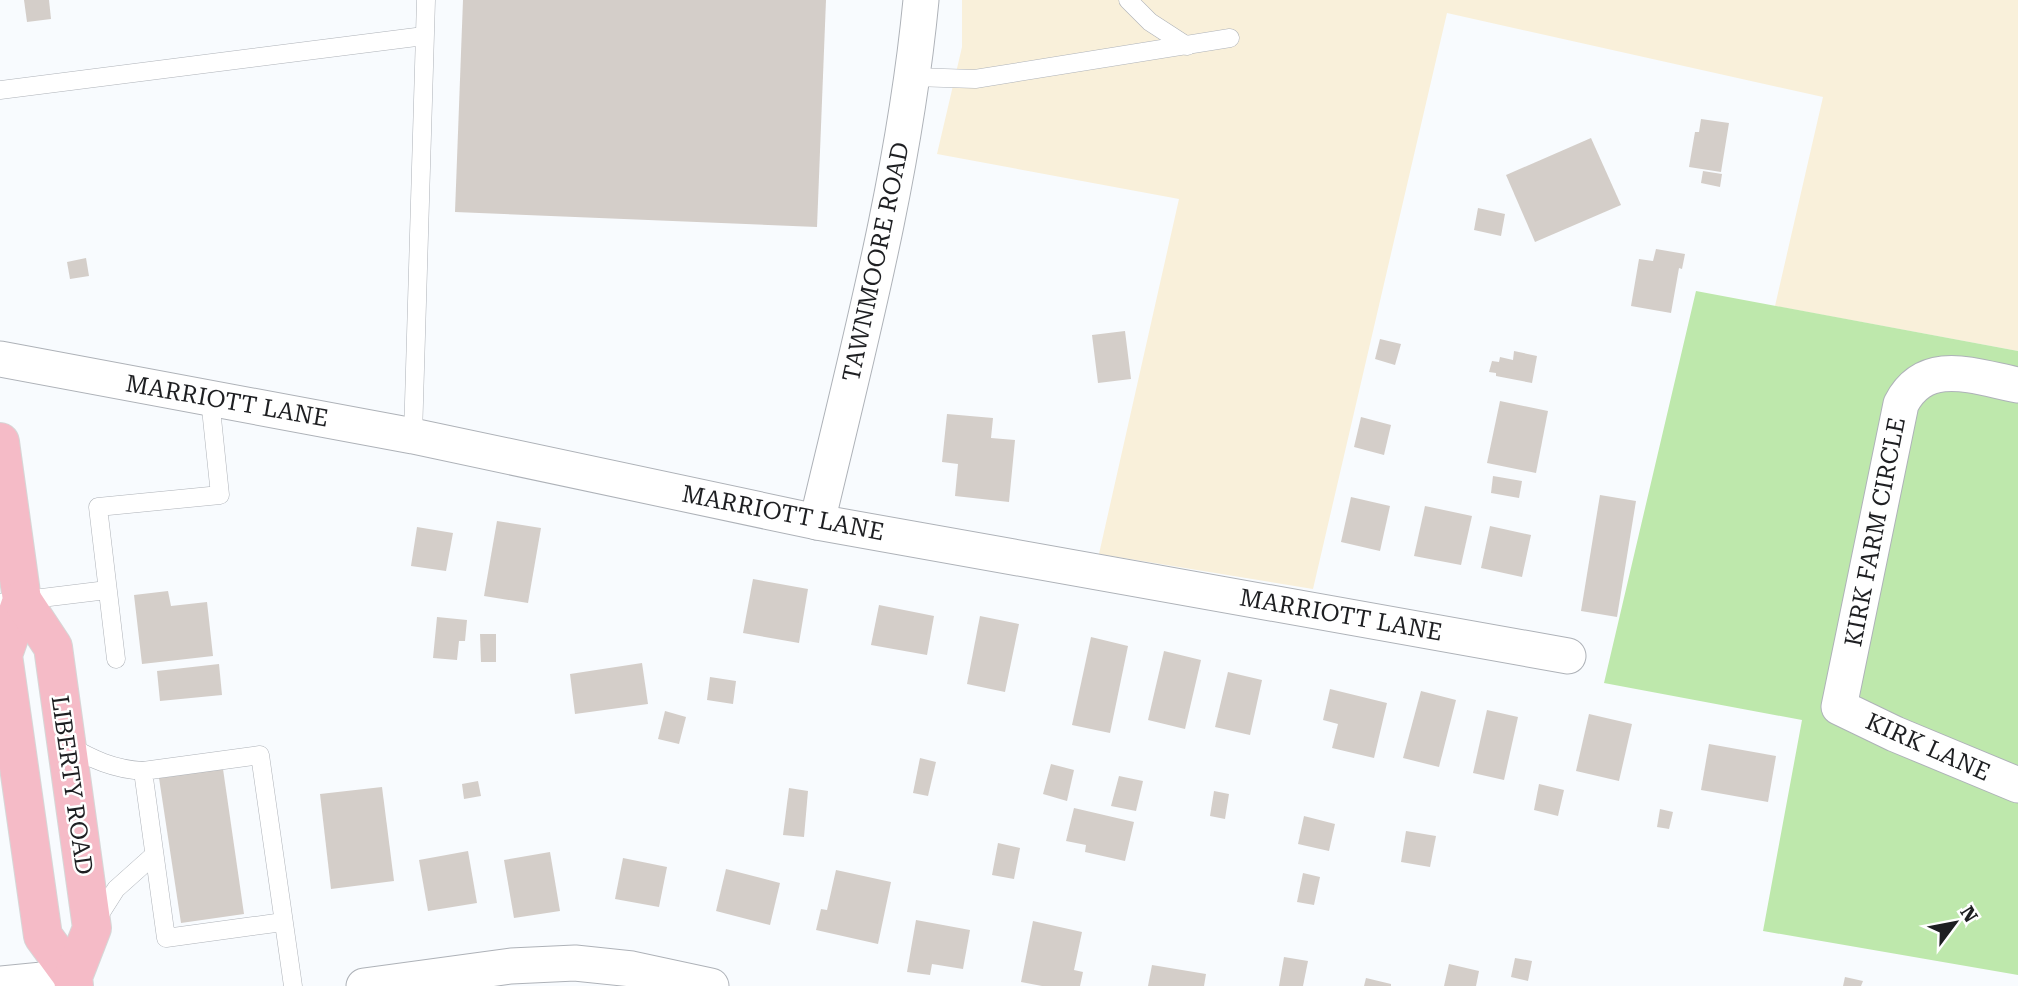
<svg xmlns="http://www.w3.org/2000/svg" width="2018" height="986" viewBox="0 0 2018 986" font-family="'Roboto Serif',serif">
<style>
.education{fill:#f9f0da}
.green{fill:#bee8ac}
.building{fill:#d4cec9}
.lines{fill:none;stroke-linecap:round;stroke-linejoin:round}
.service-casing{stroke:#aeb2b8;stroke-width:19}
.minor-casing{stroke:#aeb2b8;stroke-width:37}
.primary-casing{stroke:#d6d7d7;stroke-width:40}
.service{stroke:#fff;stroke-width:18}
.minor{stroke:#fff;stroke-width:35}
.primary{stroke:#f5bbc7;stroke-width:38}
.labels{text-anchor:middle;stroke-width:5;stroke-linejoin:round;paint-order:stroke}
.street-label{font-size:24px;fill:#1e1f22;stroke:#fff}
</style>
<rect width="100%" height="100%" fill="#f8fbfe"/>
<path class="education" d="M962,0H2018V351L1775,306L1823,97L1447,13L1313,589L1099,554L1179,199L937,154L962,47Z"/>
<path class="green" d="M1696,291L2018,351V975L1763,931L1802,720L1604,683Z"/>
<g class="building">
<path d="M24,0H49L51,19L27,22Z"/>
<path d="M463,0H826L817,227L455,212Z"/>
<path d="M1701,119L1729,123L1721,172L1689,167L1695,132H1699Z"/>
<path d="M1591,138L1621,205L1535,242L1506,175Z"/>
<path d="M1703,171L1722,174L1720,187L1701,183Z"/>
<path d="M1478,208L1505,214L1501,236L1474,230Z"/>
<path d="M1656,249L1685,254L1682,269L1679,268L1671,313L1631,306L1639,259L1653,261Z"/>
<path d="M86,258L89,276L70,279L67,262Z"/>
<path d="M1125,331L1131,379L1098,383L1092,335Z"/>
<path d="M1380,339L1401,344L1395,365L1375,359Z"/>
<path d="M1514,351L1537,356L1532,383L1496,376V373L1489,372L1492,361L1499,362L1500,357L1513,360Z"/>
<path d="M1500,401L1548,411L1536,473L1487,463Z"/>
<path d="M947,414L993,418L991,438L1015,440L1009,502L955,496L958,464L942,462Z"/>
<path d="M1361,417L1391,425L1384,455L1354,447Z"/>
<path d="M1493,476L1522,481L1519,498L1491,493Z"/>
<path d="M1600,495L1636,501L1617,617L1581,611Z"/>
<path d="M1351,497L1390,506L1380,551L1341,542Z"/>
<path d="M1425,506L1472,516L1461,565L1414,556Z"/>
<path d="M497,521L541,528L528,603L484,596Z"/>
<path d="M1490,526L1531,535L1522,577L1481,568Z"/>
<path d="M417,527L453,533L446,571L411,566Z"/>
<path d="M753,579L808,589L799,643L743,633Z"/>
<path d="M168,591L171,606L207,602L213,656L142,664L134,595Z"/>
<path d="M879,605L934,616L927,655L871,645Z"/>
<path d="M980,616L1019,624L1005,692L967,684Z"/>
<path d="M437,617L467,620L465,641H459L457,660L433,658Z"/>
<path d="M480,634H496V662H481Z"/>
<path d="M1091,637L1128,646L1110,733L1072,725Z"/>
<path d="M1164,651L1201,660L1185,729L1148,720Z"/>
<path d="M642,663L648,704L575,714L570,674Z"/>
<path d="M219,664L222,695L160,701L157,671Z"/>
<path d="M1228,672L1262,680L1250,735L1215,727Z"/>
<path d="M710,677L736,681L733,704L707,700Z"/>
<path d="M1330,689L1387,703L1374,758L1332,748L1338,724L1323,720Z"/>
<path d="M1421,691L1456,700L1439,767L1403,758Z"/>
<path d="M1487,710L1518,717L1504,780L1473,773Z"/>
<path d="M665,711L686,717L679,744L658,739Z"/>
<path d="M1589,714L1632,724L1619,781L1576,771Z"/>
<path d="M1709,744L1776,756L1768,802L1701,790Z"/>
<path d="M920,758L936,762L928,796L913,793Z"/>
<path d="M1051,764L1074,770L1067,801L1043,794Z"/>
<path d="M223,769L244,914L181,923L159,778Z"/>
<path d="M1119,776L1143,781L1136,811L1111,806Z"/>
<path d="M478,781L481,796L464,799L462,784Z"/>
<path d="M1539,784L1564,790L1558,816L1534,810Z"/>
<path d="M382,787L394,881L331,889L320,794Z"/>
<path d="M789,788L808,791L804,837L783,835Z"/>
<path d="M1214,791L1229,794L1225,819L1210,816Z"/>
<path d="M1074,808L1134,822L1125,861L1085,852L1086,845L1066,841Z"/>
<path d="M1660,809L1673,812L1669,829L1657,827Z"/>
<path d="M1304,816L1335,824L1329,851L1298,844Z"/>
<path d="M1406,831L1436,836L1430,867L1401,862Z"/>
<path d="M998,843L1020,848L1014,879L992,875Z"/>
<path d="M468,851L477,903L428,911L419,860Z"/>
<path d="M550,852L560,911L514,918L504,860Z"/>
<path d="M623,858L667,867L659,907L615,899Z"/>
<path d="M726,869L780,883L770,925L716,911Z"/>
<path d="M836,870L891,882L878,944L816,930L821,909L827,910Z"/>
<path d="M1303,873L1320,877L1314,905L1297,902Z"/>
<path d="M916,920L970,930L963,969L932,964L930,975L907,972Z"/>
<path d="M1033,921L1082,932L1074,970L1083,972L1080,986H1042L1021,982Z"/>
<path d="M1284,957L1308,961L1303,986H1279Z"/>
<path d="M1515,958L1532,961L1528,981L1511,977Z"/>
<path d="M1449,964L1479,971L1476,986H1444Z"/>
<path d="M1152,965L1206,974L1204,986H1148Z"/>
<path d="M1845,977L1863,981L1861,986H1843Z"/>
<path d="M1366,978L1391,984V986H1364Z"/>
</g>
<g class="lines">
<g class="service-casing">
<g id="service">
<path d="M1128,0L1150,22L1187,46"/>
<path d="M913,77L975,79L1230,38"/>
<path d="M0,90L424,36"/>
<path d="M413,436L426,0"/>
<path d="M0,603L107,590"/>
<path d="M116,659L98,507L220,495L210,399"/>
<path d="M68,745C93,760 114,769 143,771"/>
<path d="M95,922L116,889L154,855"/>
<path d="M283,922L166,938L143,771L260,755L293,986"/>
</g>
</g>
<g class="minor-casing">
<g id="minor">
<path d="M0,359L413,436L817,522L1568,656"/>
<path d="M2018,385C1975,377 1926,356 1901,404L1839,707L1895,734L2018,785"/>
<path d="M817,522C858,349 904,177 921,0"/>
<path d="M0,984L73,977"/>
<path d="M364,986L511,966L575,963L632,969L711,986"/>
</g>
</g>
<g class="primary-casing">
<g id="primary">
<path d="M0,442L22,600L3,655L13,725L43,936L73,977"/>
<path d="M22,600L53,647L92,928L73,977L74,986"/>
</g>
</g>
<use href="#service" class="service"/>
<use href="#minor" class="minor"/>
<use href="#primary" class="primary"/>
</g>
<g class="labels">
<g class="street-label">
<text transform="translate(876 262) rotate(-78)" y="8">TAWNMOORE ROAD</text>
<text transform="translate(227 401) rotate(10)" y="8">MARRIOTT LANE</text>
<text transform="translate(783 513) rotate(11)" y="8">MARRIOTT LANE</text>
<text transform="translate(1875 532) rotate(-79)" y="8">KIRK FARM CIRCLE</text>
<text transform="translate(1341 615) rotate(10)" y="8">MARRIOTT LANE</text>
<text transform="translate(1928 747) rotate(24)" y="8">KIRK LANE</text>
<text transform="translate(72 785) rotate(82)" y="8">LIBERTY ROAD</text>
</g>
</g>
<g transform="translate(1955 923) rotate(58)" stroke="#ffffff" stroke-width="5" paint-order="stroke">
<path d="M0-5L12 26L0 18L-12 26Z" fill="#1e1f22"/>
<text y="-10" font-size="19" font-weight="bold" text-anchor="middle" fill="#1e1f22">N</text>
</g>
</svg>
